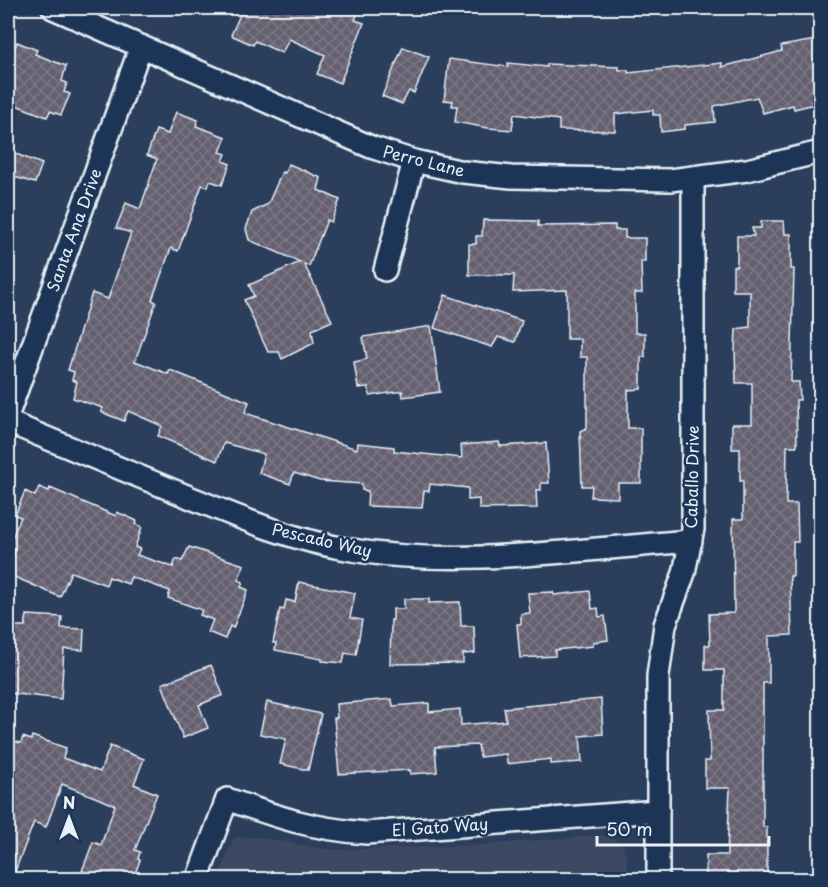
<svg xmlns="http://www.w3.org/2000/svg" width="828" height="887" viewBox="0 0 828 887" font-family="'Playpen Sans',sans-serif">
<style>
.built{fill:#3c4862}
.building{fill:url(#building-cross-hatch);stroke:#e8f1f8;stroke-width:1.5}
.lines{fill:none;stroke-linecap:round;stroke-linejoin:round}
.street-casing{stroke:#e8f1f8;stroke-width:26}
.street{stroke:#1d3557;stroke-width:21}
.labels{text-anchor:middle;stroke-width:5;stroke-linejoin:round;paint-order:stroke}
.street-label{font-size:16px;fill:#e8f1f8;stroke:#1d3557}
</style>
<defs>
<pattern id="building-cross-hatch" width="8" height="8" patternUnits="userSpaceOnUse" patternTransform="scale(1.5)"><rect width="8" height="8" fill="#656170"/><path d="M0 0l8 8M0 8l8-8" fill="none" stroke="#7b7885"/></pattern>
</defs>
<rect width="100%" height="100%" fill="#2b3e5c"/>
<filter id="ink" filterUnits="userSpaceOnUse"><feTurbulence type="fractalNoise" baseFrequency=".0167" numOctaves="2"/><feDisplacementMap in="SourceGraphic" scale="12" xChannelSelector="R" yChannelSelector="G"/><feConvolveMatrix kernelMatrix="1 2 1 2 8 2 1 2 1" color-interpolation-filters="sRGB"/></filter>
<g filter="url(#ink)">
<path class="built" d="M604,835L622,843L627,859V879H218L234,838L257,837L330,850L481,845Z"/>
<g class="building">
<path d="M243,8H360L355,20L364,23L340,83L317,74L325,55L289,39L282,53L255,41L253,45L231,35Z"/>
<path d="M815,40L820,62V78L813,80L819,103L794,109L793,105L763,113L757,97L714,106L715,122L685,125V129L661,132L660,115H653V110L615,114V131L559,130V120L514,114L512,130L488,128L455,122L457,106H452L453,101L444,100L449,59L508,67V63L547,67V64L619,67V70H628V73L722,63V67L782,51L781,46Z"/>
<path d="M17,42L37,50L35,54L66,66L62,81L67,83L64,92L70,94L61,115L50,111L47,117L8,102V66Z"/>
<path d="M403,47L429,57L414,93L409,91L402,104L382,96Z"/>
<path d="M176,112L198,120L196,126L226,137L220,152L226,154L223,161L230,164L222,185L210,181L208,187L202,185L178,251L171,248L152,300L156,302L135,361L168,374L170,370L249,402L245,413L357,449L358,443L394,447V451L462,458L461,445L499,442L500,446L546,443L549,483H541V490H536L537,508L479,509V499L468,500V488L430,484L429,491H424L422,508L367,506L368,491L362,490V484L320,481L294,473L290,484L259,473L264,454L224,443L217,461L158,436L162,426L128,411L124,421L101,412L103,408L73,398L77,382L72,380L74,372L68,370L92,293L108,299L131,233L116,228L126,203L140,209L157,159L147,155L156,130L168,134Z"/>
<path d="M8,151L42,164L35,183L8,175Z"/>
<path d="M289,164L321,178L318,190L340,200L331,222L327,220L309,266L304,264L332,321L312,330L314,343L282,359L279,352H268L244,300L254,296L249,285L300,262L249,240L246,229L252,212L268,204L282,172L285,173Z"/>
<path d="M483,220L538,221V226L615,225V230H625V238H645V262H641L642,293H635V333H645V357H641V389L628,390V428H641V483H618V498L591,497L592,486H582L580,431L587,428V357H580V339H567V290L513,292L514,275H469V244H476V236H482Z"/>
<path d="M761,221H784L785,234H791V269H794L791,382H799L800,400H796L797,446H787L786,504H797L798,542H793V576H790L792,635L769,636V683H763V827H767V879H706V855H727L730,788H705V761H710L709,710H724V670H705V645H710L709,614L734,613L733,519H743V481H740V449H732V424H752V383H736L735,350L736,329L750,327V291H733V266H737V236H754L752,228H761Z"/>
<path d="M445,295L522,321L515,342L498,337L492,347L434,328Z"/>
<path d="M431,326L440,392L403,397L402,391L370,396L368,387L358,388L354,362L367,359L363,337Z"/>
<path d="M39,487L49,491L50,488L116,516L117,512L137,521L136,524L142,527L135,547L140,549L137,555L173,567L176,559L182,561L189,547L244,565L238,580L243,582L241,587L248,590L233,628L230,626L225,639L208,632L213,620L200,615L202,610L168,598L170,591L131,577L128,584L109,577L106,585L71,572L60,597L8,574L15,550L8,547L21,517L15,515L25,491L35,496Z"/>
<path d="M299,582L355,593L350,618L362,620L356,655L345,653L343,663L322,661V659L275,650L276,643H273L280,609L284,610L286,600L295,602Z"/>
<path d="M590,591L592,609L598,608L599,617L605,616L608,640L593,642V646L555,650V656L520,658L517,624H521V614L530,613L528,593L553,592L554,595Z"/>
<path d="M404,599H429V603L460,602L461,626H474L475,653L463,654V663L390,664L391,620H393V609H404Z"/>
<path d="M27,615L62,617L61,628L84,629L83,650L64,649L61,699L8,693V626H25Z"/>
<path d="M211,665L223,695L199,705L208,728L183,738L162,684Z"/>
<path d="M392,699L393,706L429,703V712L460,709L461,725L506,721L504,708L601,699L603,734L580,736L582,762L551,764V759L507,764L506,754L480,757L478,745L435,747L437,772L410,774V770L339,774L334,718H337L336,704Z"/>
<path d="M267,702L321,714L308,770L280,764L286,739L260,734Z"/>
<path d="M32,736L66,748L63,758L100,772L110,746L144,759L134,784L157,794L135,850L140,852L138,859L140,860L133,879H107L82,871L93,842L101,845L115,805L62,784L46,827L34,822L12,879H8V740L21,743L23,737L31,740Z"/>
</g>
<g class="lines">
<g class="street-casing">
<g id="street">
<path d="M53,8L371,147L414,161L463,172L511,177L670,180L747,170L820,152"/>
<path d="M385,270L414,161"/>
<path d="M8,414L141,46"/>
<path d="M8,422C66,446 125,470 184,495C238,517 293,541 352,550C460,568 581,549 691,541"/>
<path d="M197,880L227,799C277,817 312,829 366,833L658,811"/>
<path d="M658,880V676L665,625L684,573L693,529V178"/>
</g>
</g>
<use href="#street" class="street"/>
</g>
</g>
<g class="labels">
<g class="street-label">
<text transform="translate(424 161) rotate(14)" y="6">Perro Lane</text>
<text transform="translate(74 230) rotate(-70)" y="6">Santa Ana Drive</text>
<text transform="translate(692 477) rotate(-89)" y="6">Caballo Drive</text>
<text transform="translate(322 540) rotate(13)" y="6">Pescado Way</text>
<text transform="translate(440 827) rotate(-4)" y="6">El Gato Way</text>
</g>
</g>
<rect width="828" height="887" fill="none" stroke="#1d3557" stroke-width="30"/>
<rect x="15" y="15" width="798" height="857" fill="none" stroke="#e8f1f8" stroke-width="2" filter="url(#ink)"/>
<g transform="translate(69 818)" stroke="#1d3557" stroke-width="4.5" paint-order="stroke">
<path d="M0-4.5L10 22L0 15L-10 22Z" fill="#e8f1f8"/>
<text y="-9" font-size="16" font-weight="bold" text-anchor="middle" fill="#e8f1f8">N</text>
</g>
<path d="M597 836v9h172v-9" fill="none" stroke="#e8f1f8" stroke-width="3"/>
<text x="606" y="836" font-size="18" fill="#e8f1f8" stroke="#1d3557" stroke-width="4.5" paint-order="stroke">50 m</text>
</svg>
